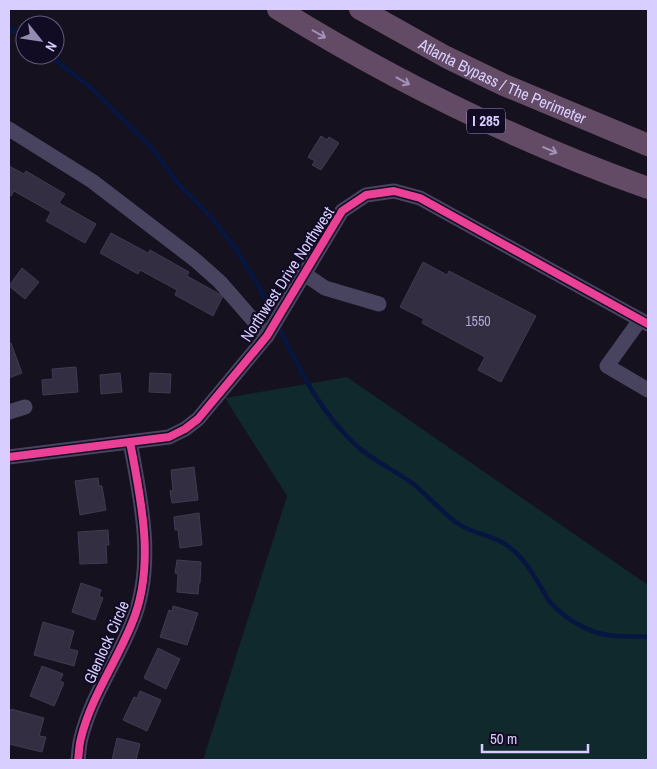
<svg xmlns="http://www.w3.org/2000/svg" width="657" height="769" viewBox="0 0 657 769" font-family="'Archivo Narrow',sans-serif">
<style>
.green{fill:#0f292c}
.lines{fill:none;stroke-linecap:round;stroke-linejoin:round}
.stream{stroke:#061641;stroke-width:4.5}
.building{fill:#332e41;stroke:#413a53}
.minor{stroke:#484460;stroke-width:15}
.highway{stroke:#634b65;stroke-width:22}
.cycleway-casing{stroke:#120b24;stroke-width:11}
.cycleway{stroke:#ea4096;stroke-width:8}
.oneway{stroke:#a393ba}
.labels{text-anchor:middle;stroke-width:4.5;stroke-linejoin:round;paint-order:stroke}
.number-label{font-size:14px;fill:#afa6d0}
.shield{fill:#120b24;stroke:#9d94bd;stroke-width:1}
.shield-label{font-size:15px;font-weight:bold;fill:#d8ceff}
.street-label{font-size:16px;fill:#d8ceff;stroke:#120b24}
</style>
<rect width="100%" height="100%" fill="#15111e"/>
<path class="green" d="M347,377L648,585V760H203L287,496L225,398Z"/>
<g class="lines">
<g class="stream">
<path d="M9,28L25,38"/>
<path d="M49,55L91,88L151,147L180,186L210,216L236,249L258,285L274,317"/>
<path d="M277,324C299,369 320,413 358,447C374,461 394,470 412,483C428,495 440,511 457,523C474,535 492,534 508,546C523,557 532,572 541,587C544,592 547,599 551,603C564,618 588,632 607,635C620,637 634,636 648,637"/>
</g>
</g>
<g class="building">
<path d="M321,136L327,140L329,137L339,143L321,170L312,165L315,161L308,157Z"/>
<path d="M9,166L24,174L26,171L65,194L59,203L96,224L85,243L46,221L51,212L14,191L11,196L9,195Z"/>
<path d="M111,233L148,253L150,250L189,272L187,276L223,296L213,316L175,295L177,290L140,270L138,274L100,253Z"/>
<path d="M423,262L447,275L449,271L536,316L501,382L478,370L485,357L422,323L424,319L400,307Z"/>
<path d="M22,268L39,282L25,299L9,286Z"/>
<path d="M11,343L22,373L9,378V344Z"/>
<path d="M76,367L78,392L43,395L42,380L53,379L52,369Z"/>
<path d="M120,373L122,392L101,394L100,375Z"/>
<path d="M150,373L171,374L170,393L149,392Z"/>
<path d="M194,467L198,500L172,503L170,491L173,490L171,470Z"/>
<path d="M98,478L99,486H102L106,510L80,515L75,481Z"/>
<path d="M199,513L202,545L180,548L178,530H175L174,517Z"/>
<path d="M108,530L109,545H106L107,563L80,564L78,532Z"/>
<path d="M177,560L201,562L200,583H199L198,594L177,592L178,574L175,573Z"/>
<path d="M81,583L101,590L99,596L103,598L95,620L72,612Z"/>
<path d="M173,606L198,613L187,645L160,637L169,610L172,611Z"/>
<path d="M43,622L74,631L69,649L78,651L74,666L34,655Z"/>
<path d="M158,648L180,659L166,689L144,678Z"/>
<path d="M42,666L63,674L60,681L64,683L54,706L30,696Z"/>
<path d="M140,691L161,700L147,731L123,720L134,697L137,698Z"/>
<path d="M11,709L44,718L39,736L46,737L42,752L9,744V718Z"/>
<path d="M117,738L140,744L136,760H112Z"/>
</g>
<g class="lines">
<g class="minor">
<path d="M9,129L92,181L194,259L220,282L267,336"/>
<path d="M303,273L325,288L379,304"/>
<path d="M640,320L607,366L648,390"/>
<path d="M9,412L25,407"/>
<path d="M9,457L169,437L185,429L198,419L267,336L342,211L366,195L394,191L420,198L648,324"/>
<path d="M78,760C79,753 79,745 81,738C91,697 117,661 132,623C156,566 141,500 130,442"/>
</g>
<g class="highway">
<path d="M278,9C394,81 519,142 648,188"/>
<path id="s1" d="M360,9L446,57L504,85L648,145"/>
</g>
<g class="cycleway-casing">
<g id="cycleway">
<path d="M9,457L169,437L185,429L198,419L267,336L342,211L366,195L394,191L420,198L648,324"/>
<path d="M78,760C79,753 79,745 81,738C91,697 117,661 132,623C156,566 141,500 130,442"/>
</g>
</g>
<use href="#cycleway" class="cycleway"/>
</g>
<defs><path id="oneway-shaft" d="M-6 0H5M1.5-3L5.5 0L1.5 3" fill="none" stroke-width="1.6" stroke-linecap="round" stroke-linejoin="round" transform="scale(1.25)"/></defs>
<g class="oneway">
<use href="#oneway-shaft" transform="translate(319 34) rotate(30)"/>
<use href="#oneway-shaft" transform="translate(403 81) rotate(29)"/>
<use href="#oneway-shaft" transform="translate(550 150) rotate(23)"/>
</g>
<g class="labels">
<g class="number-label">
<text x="478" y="326">1550</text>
</g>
<rect class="shield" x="467" y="108.5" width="38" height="25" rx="4"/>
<g class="shield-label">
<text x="486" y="126">I 285</text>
</g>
<g class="street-label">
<text dy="6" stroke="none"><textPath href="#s1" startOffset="160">Atlanta Bypass / The Perimeter</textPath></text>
<text transform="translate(287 274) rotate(-57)" y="6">Northwest Drive Northwest</text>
<text transform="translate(106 642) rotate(-66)" y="6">Glenlock Circle</text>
</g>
</g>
<rect width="657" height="769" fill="none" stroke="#d8ceff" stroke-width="20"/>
<g transform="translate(40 40) rotate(120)"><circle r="24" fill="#120b24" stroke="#61597c"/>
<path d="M0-4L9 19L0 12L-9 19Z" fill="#948cb0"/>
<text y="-8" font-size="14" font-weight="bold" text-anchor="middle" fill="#d8ceff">N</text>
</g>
<path d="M482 744v8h106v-8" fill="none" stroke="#d8ceff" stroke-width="2.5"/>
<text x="490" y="744" font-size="15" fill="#d8ceff" stroke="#120b24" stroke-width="4" paint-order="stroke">50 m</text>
</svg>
